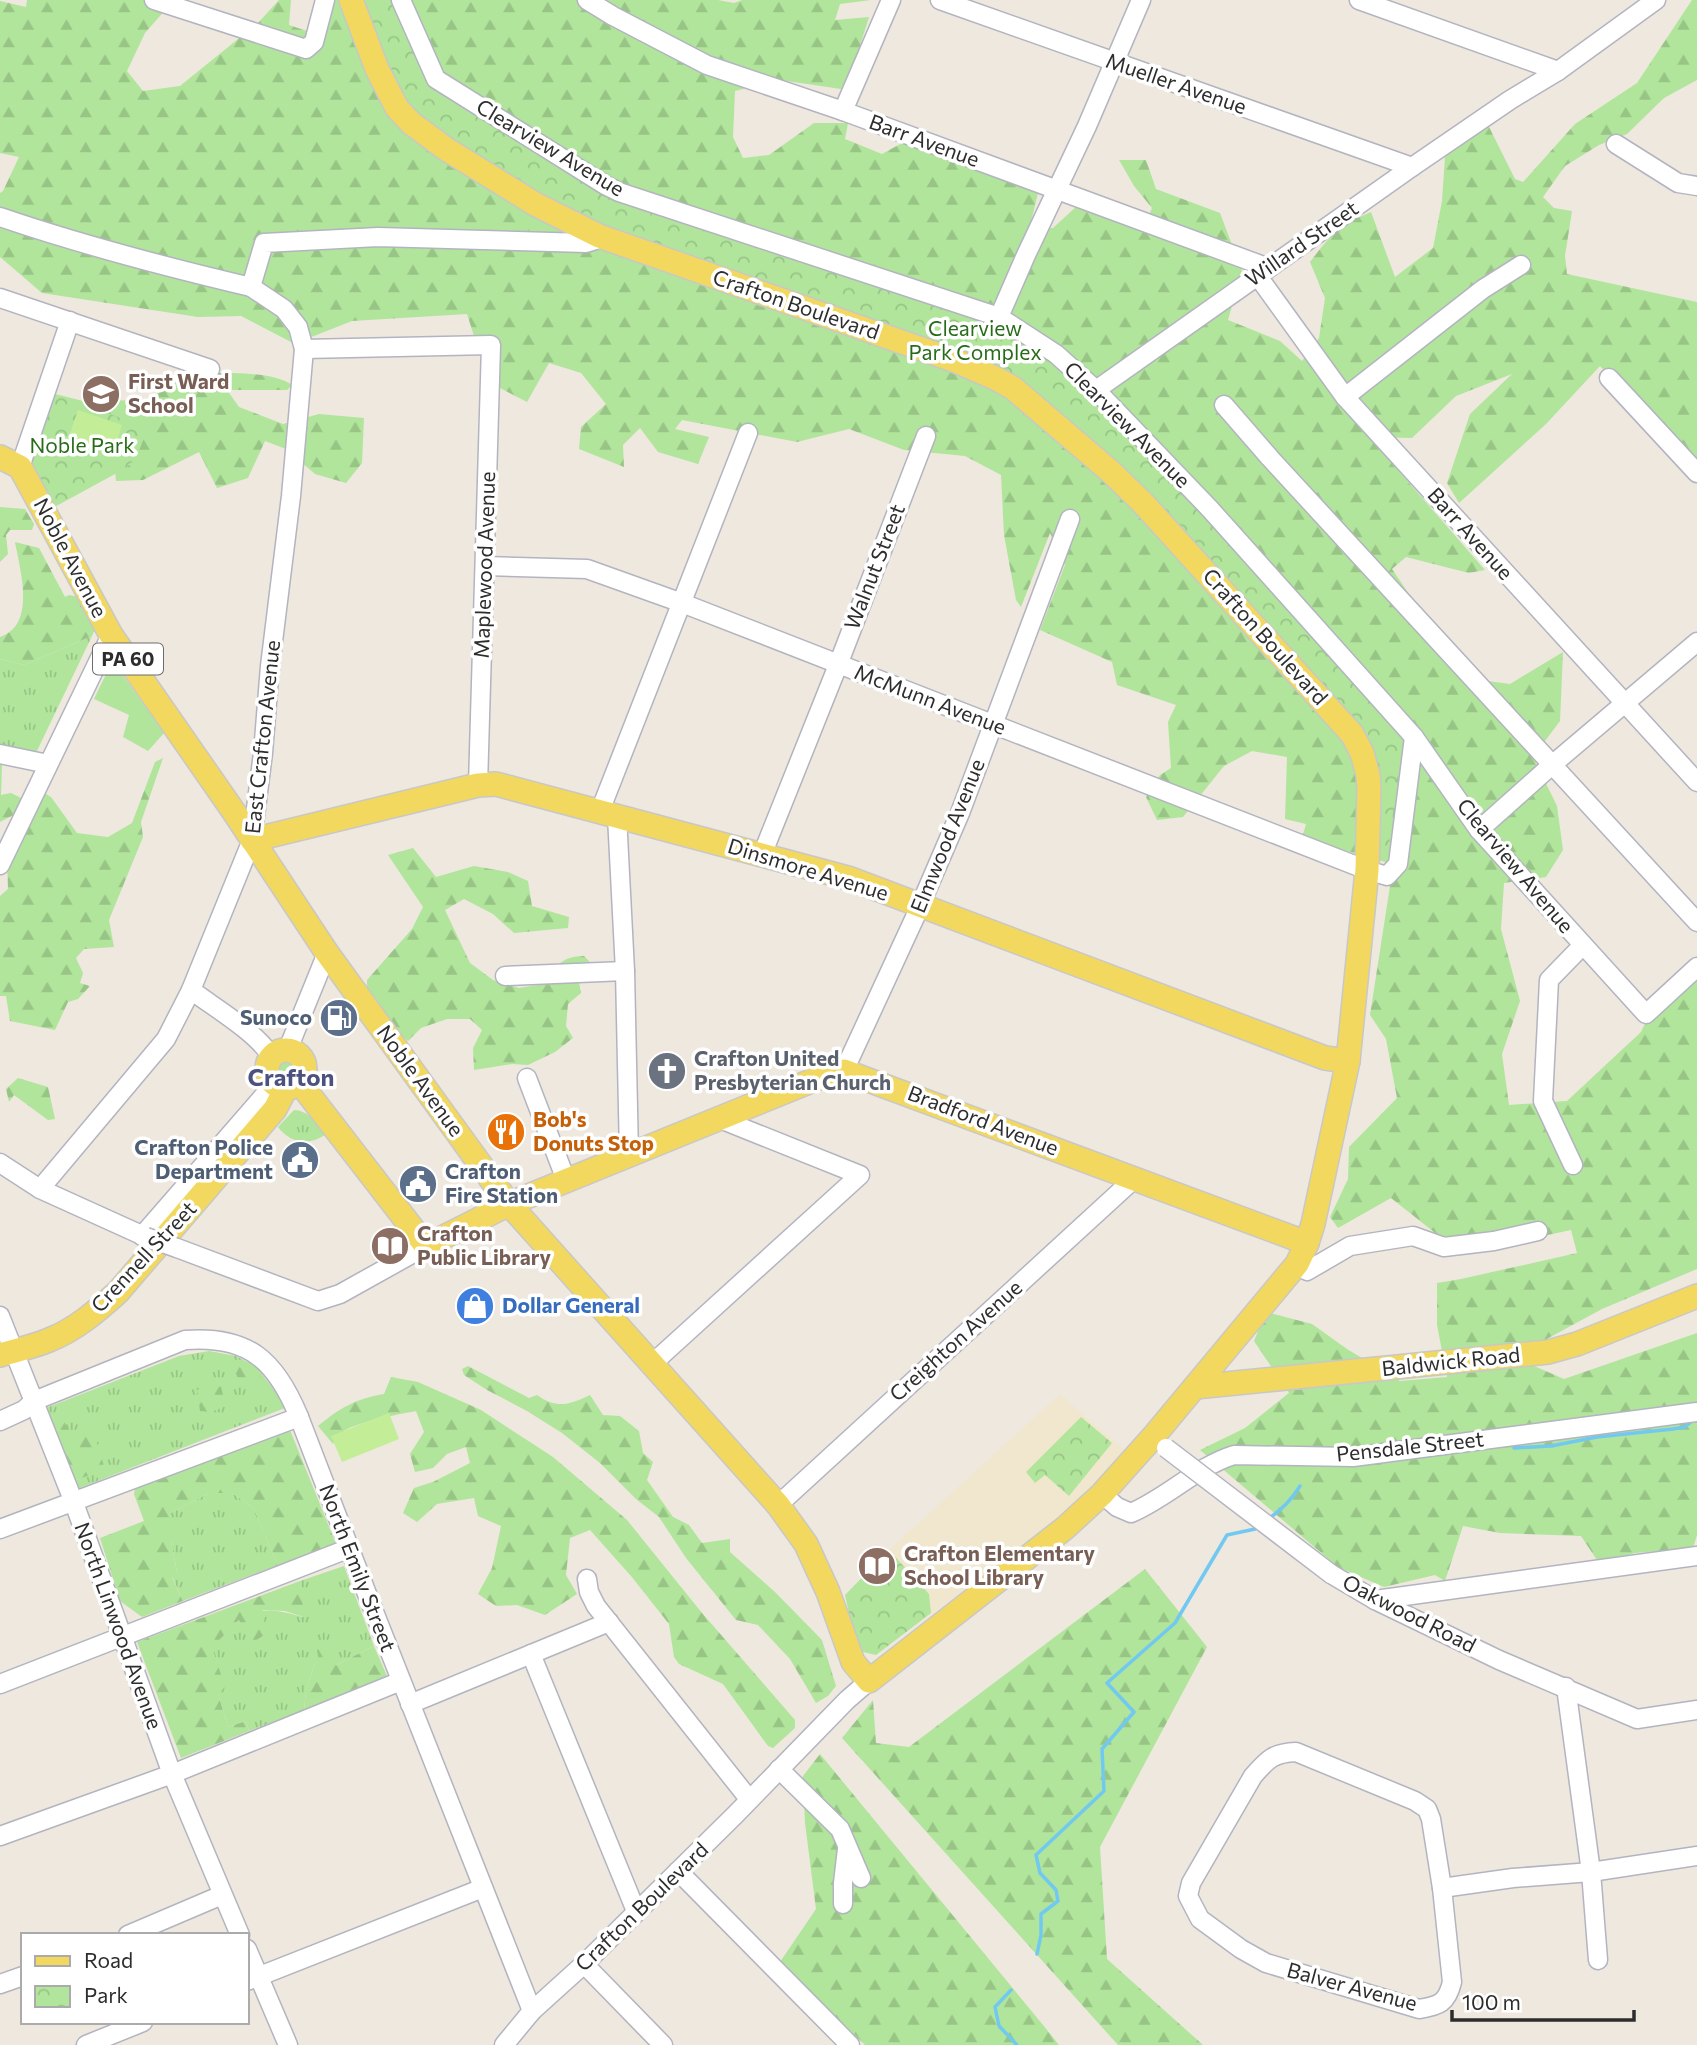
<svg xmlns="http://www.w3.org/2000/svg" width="1697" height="2045" viewBox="0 0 1697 2045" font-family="Commissioner,sans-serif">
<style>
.education{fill:#f0e7ce}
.grass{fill:url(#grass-tufts)}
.forest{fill:url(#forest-firs)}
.park{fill:url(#park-crowns)}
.garden{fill:#b0e59b}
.pitch{fill:#c4ed97}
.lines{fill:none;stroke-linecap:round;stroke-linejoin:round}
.stream{stroke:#71c9f1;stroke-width:3.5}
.minor-casing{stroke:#b3b4c0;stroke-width:21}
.major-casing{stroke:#c8c8c8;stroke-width:26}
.minor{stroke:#fff;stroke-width:18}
.major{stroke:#f3d85f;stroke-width:23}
.minor-bridge-casing{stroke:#b3b4c0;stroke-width:21;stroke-linecap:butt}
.minor-bridge{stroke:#fff;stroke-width:18}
.labels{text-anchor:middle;stroke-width:7;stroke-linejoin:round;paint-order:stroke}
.shield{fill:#fff;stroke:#6c6c6c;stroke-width:2}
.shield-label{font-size:19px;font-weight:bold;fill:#2d2d2d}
.street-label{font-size:21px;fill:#2d2d2d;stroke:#fff}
.park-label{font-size:21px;fill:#276d19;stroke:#fff}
.education-label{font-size:21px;font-weight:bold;fill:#785e54;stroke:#fff;text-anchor:start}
.service-label{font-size:21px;font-weight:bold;fill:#4e5e75;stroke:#fff;text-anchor:end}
.worship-label{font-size:21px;font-weight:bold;fill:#5b616d;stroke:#fff;text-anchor:start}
.food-label{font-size:21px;font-weight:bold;fill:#c56008;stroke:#fff;text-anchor:start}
.shop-label{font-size:21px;font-weight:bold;fill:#366cbe;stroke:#fff;text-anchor:start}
.quarter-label{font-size:24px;font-weight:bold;fill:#4b527f;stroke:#fff}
</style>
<defs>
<pattern id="grass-tufts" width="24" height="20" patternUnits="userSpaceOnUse" patternTransform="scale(1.75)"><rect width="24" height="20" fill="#b0e59b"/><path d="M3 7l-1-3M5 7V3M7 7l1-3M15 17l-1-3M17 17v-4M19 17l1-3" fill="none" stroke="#98c586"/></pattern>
<pattern id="forest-firs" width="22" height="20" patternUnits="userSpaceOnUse" patternTransform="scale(1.75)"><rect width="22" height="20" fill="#b0e59b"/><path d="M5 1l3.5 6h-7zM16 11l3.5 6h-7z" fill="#98c586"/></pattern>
<pattern id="park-crowns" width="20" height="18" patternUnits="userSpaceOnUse" patternTransform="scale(1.75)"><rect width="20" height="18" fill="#b0e59b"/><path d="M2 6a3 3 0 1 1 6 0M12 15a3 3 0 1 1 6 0" fill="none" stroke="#98c586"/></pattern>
</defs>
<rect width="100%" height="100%" fill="#eee8df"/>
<path class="education" d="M1060,1394L1125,1451L1094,1488L1070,1511L876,1655L863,1652L845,1595L889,1550Z"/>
<g class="grass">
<path d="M92,636L36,753L0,746V659L24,665Z"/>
<path d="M294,1110C310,1111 316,1123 325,1135C308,1146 290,1143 278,1127Z"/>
<path d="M209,1351L236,1356L247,1362H240L262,1377L260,1372L276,1392L285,1408L77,1489L76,1480L95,1472L107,1476L71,1436L59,1430L54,1432L46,1408L179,1356Z"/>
<path d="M209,1493H232L253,1507L278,1565L183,1601L172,1576L177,1572L171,1541V1513Z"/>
<path d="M344,1566L374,1646L336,1665L325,1660L315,1663L306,1690L304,1710L249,1731L246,1721L228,1727L218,1694L211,1647C245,1613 254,1602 303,1617L300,1581Z"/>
</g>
<g class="forest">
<path d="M27,0H174L145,33L127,71L143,91L180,86L258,23L279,0H291L289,25L307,31L336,0H718L734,3L742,0H871L840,4L835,20L869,17L854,65L841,89L780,80L735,91L733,137L743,158L769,155L814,123H848L845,139L882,154L904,142L973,148L1038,193L1029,230L1053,228L1078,205L1143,229L1152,208L1134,186L1119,160H1146L1156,189L1220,213L1242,271L1228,320L1280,341L1302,361L1319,338L1325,298L1310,262C1331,235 1339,225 1371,212L1395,277L1433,248L1442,201L1445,157L1487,123L1515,179L1523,182L1575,124L1637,83L1692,0H1697V80L1664,98L1627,134L1599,145L1565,166L1543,197L1554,208L1572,211L1565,256L1567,274L1697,302V473L1600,366L1546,424L1459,503L1447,483L1470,414L1512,374L1456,396L1412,438L1369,437L1485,570L1469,573L1406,557L1392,569L1466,678L1510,684L1563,652L1560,721L1533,757L1557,806L1563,850L1546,877L1504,883L1501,929L1520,1001L1502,1054L1509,1105L1567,1101L1641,1032L1650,1013L1697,971V1269L1602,1309L1543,1341L1525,1362L1564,1379L1697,1333V1535L1693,1548L1635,1553L1599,1563L1581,1536L1500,1533L1463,1526L1445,1581L1435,1575L1384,1587L1338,1567L1200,1450L1245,1428L1289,1393L1254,1341L1266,1312L1312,1324L1347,1349L1400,1381L1447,1377L1437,1325V1283L1461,1279L1577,1253L1571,1230L1543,1236H1439L1391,1198L1338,1228L1330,1217L1348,1179L1349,1147L1397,1098L1386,1039L1370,1015L1390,886L1385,862L1302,838L1306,824L1285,819L1287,757L1252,751L1224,766L1183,817L1157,820L1146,797L1160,775L1171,768L1168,722L1176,705L1117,685L1112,662L1040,630L1065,565L1050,533L1021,607L1016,600L1004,535L1001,475L965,456L904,450L849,429L797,442L682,420L675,429L709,437L698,464L658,452L640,428L623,445L624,467L579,449L581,427L606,404L581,373L549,363L527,402L498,387L474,336L467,314L352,321L314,336L291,342L241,316L198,317L42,293L0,257V193L3,191L19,157L0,153V1L26,7Z"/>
<path d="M204,361L219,373C239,373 276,373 292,385L287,390H227L239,407L283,424L319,414L364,418L362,463L346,483L315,474L286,449L265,441L248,478L217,488L199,452L143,480L116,481L115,469L32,478L29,456L55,394L83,401L149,400L178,377Z"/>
<path d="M0,507L25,509L34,524L32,530H10L6,535L8,554L0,562Z"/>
<path d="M15,542L39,548L65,597L69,595L85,598L98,622L92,636L24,665L0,659V637C37,625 20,570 15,542Z"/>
<path d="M163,758L141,822L143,837L109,920L114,947L84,949L76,958L83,973L80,983L90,986L78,999L68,1002L55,1030L10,1021L6,996H0V896L8,889L7,858L43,792L51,797L77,833L108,837L132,823L155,762Z"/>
<path d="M0,764L2,765L1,795L11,793L23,799L21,811L0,822Z"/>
<path d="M413,848L436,877L474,866L508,872L528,881L532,906L569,917L568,928L514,933L493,914L464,899L445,910L470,963L493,980L519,988L543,984C555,967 561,956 584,956L590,962L579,982L581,993L568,1004L566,1026L573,1038L555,1052L528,1065L512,1064L474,1070L473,1048L482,1030L470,1019H447L421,1028L408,1041L393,1029L367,993V980L412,929L423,907L388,855Z"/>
<path d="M18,1078L48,1087L55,1119L48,1120L14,1095L9,1102L6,1089Z"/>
<path d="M240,1361L257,1363L262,1376L241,1386L235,1371Z"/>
<path d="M468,1366L529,1398L537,1395C557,1409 569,1405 590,1395L603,1415L620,1416L639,1431L643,1453L653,1462L647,1480L673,1517L689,1525L702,1543L730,1539V1552L775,1592L822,1640L836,1686L828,1696L816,1703L790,1659L758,1625L736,1620L686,1558L659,1517L636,1499L600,1463L562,1433L527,1411L487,1390L464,1375L462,1369Z"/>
<path d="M391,1377L418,1382L481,1410L553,1457L627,1520L702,1613L795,1720V1728L773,1748L768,1746L723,1684L679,1664L674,1657L669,1624L631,1576L590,1530L570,1538L566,1575L577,1594L545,1615L517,1605L496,1606L478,1594L492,1568L501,1526L478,1516L474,1498L437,1504L417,1522L403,1513L414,1488L433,1482L470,1463L466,1447L447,1454L433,1468L415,1472L410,1454L424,1432L416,1411C400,1414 350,1423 340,1434C337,1437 335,1440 333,1444L318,1426C340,1408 355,1399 384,1394Z"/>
<path d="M210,1384L221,1387L226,1406L211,1412L200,1411L197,1390Z"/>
<path d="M60,1413L71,1436L83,1429L95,1436L107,1476L99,1480L95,1473L76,1480L54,1432L59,1430L53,1417Z"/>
<path d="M288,1425L336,1544L278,1565L253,1507L232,1493H209L171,1513V1541L177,1573L172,1577L183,1601L142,1617L120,1601L100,1538L144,1521L134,1494L135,1488Z"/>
<path d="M1145,1569L1207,1647L1100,1847L1107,1959L1203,2045H1118L842,1738L873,1700L876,1743L909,1747Z"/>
<path d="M300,1581L304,1617L285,1611L263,1610L266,1634L250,1644L239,1620L212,1647L225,1687L218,1694L228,1727L246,1721L249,1731L181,1758L137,1642Z"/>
<path d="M374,1646L387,1676L304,1710L306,1690L315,1663L319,1661L317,1650L320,1647L325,1660L332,1657L336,1665Z"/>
<path d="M820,1754L1043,2025L1059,2045H865L780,1962L816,1909L805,1823L803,1776Z"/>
</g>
<g class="park">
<path d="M359,0H391L417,59L439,85L581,177L989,320L1038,354L1097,399L1178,483L1352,678L1402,739L1388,855L1374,856L1353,723L1008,383L579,220L413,117L390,84Z"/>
<path d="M55,394L148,428L136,458L126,468L49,510L34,470L33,457Z"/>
<path d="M1081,1417L1112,1443L1069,1496L1045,1475L1035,1483L1026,1472Z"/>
<path d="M889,1550L929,1594L931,1613L876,1655L863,1652L856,1646L845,1595Z"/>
</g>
<g class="garden">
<path d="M112,668L119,670L164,733L148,751L123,737L129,715L94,699L107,672Z"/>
<circle cx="286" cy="1068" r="11"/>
</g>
<g class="pitch">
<path d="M78,410L122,425L114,451L69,436Z"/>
<path d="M389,1413L399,1439L342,1462L331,1436Z"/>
</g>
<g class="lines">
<g class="stream">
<path d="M1514,1448L1551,1446L1597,1437L1673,1429L1685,1427L1692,1421"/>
<path d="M1268,1519C1282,1510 1292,1499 1300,1486"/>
<path d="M1037,1954L1041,1935V1914L1058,1901L1056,1890L1040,1873L1036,1855L1104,1791L1102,1749L1134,1712L1107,1683L1175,1623L1227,1535L1255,1529L1259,1526"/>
<path d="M1011,1990L995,2007L999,2026L1017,2045"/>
</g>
<g class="minor-casing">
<g id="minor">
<path d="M154,0L306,49L314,42L325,0"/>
<path d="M401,0L436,79L605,185L619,192L999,317L1056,354L1096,390L1210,509L1414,737L1479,830L1646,1014L1697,967"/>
<path d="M587,0L613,16L707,65L843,111L1269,268"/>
<path d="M940,0L1412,167"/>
<path d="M1359,0L1558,71"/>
<path d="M843,111L891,0"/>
<path d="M1616,144L1678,183L1697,186"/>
<path d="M0,217C82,245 166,267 251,287"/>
<path d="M1257,275L1345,397L1697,782"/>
<path d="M0,298L210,369"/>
<path d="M999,317L1026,255L1087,126L1141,0"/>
<path d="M304,349L491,345L478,785"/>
<path d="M1609,378L1697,473"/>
<path d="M1096,390L1412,167L1510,100L1558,71L1656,0"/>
<path d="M1345,397L1483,289L1521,265"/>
<path d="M1224,405L1270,458L1697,922"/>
<path d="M20,467L70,321"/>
<path d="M485,566L587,569L682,603L1367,870L1387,876L1398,864L1414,737"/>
<path d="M0,754L48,764"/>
<path d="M600,811L748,433"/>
<path d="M617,816L625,971L629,1155"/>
<path d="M1479,830L1553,764L1697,642"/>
<path d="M762,855L838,665L926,436"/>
<path d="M0,865L111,635"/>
<path d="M505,976L625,971"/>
<path d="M191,990C215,1008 256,1032 271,1056"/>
<path d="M288,1049L327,953"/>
<path d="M844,1071L916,915L960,813L1070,519"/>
<path d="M527,1078L566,1180"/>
<path d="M0,1163L40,1189L146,1237"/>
<path d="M1573,1165L1543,1101L1549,980L1583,945"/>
<path d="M40,1189L166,1039L191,990L252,840L263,753L270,666L291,496L304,349L298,327L284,309L251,287L264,243L378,237L586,243L596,240L599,236"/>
<path d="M142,1236L274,1084"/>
<path d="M177,1248L318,1301L340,1294L426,1246"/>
<path d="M1297,1264L1307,1271L1350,1246L1413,1236L1444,1247L1494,1241L1538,1231"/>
<path d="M0,1316L73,1500L172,1774L240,1935"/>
<path d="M653,1363L860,1175L720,1119"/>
<path d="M0,1421L24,1410L34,1401L185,1340C249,1335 276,1361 299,1417L369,1599L532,2011"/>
<path d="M1102,1494L1117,1507L1131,1513C1167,1498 1196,1467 1234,1455L1353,1457L1697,1412"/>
<path d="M778,1505L1135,1178"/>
<path d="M0,1529L299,1417"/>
<path d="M1331,1574L1375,1600L1499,1660L1637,1719L1697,1710"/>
<path d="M587,1579L589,1592L596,1606L749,1799"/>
<path d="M1375,1600L1697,1556"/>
<path d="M531,1654L636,1911"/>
<path d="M0,1684L350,1548"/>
<path d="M1566,1687L1591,1872L1598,1960"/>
<path d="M410,1704L609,1622"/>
<path d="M1296,1752L1415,1801L1427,1809L1431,1819L1442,1888L1452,1982C1447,2003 1439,2006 1419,2009L1266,1963L1241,1949L1200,1919L1188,1896L1191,1883L1253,1776C1268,1759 1273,1753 1296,1752Z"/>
<path d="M779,1769L840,1829L861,1878"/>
<path d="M0,1836L172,1774L401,1681"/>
<path d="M678,1871L850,2045"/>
<path d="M1442,1888L1513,1878L1591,1872L1697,1856"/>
<path d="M843,1904V1883L847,1849"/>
<path d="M128,1935L222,1895"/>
<path d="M247,1949L288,2045"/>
<path d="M584,1964L663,2045"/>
<path d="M247,1981L483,1888"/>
<path d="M0,1984L23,1976"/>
<path d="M86,2045L143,2022"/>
<path d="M504,2045L532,2011L584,1964L736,1814L847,1700L869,1681"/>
</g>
</g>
<g class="major-casing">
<g id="major">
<path d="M0,457L20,467L111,635L234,812L327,953L509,1204L778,1505L806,1544L828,1592L853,1662L869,1681L1065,1528L1102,1494L1153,1437L1297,1264L1307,1243L1313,1224L1348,1061L1367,870L1369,789L1368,775L1362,753L1352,734L1142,502L1111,472L1013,388L997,379L956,361L599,236L535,204L446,149L411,123L397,108L377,69L351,0"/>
<path d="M252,840L478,785L496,784L848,878L1325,1058L1348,1061"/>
<circle cx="286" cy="1069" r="19"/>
<path d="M300,1083L426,1246L509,1204L831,1073L844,1071L1307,1243"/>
<path d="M0,1355C16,1350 33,1347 49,1340C75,1330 97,1311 118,1292L275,1109L286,1088"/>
<path d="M1195,1387L1548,1352L1577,1344L1697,1296"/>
</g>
</g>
<use href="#minor" class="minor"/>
<use href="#major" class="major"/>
<g class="minor-bridge-casing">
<g id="minor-bridge">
<path d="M146,1237L177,1248"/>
<path d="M1166,1448L1331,1574"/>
</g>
</g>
<use href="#minor-bridge" class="minor-bridge"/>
</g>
<defs>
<g id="school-disc" transform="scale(2.0125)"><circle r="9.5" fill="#8d6e63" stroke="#fff"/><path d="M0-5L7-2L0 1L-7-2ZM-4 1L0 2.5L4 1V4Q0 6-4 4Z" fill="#fff"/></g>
<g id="fuel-disc" transform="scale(2.0125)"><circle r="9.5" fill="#5c6f8a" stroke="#fff"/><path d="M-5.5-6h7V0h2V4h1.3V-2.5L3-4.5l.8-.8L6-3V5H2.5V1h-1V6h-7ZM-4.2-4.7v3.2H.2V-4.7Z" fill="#fff"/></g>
<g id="church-disc" transform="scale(2.0125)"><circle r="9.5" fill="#6b7280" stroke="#fff"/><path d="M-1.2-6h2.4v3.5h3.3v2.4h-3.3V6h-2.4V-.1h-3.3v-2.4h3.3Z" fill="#fff"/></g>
<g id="restaurant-disc" transform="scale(2.0125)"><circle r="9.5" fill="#e8710a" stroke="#fff"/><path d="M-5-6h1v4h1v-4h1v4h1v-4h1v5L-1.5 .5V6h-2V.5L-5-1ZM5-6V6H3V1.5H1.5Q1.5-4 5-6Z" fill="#fff"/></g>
<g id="civic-disc" transform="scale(2.0125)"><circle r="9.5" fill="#5c6f8a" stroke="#fff"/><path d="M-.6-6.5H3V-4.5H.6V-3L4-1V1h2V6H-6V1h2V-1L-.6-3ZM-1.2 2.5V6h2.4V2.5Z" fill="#fff"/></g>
<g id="library-disc" transform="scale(2.0125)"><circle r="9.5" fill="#8d6e63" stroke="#fff"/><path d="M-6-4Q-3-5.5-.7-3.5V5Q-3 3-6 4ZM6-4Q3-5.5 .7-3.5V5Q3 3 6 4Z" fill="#fff"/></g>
<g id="shop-disc" transform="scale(2.0125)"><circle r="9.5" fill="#3f7fe0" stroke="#fff"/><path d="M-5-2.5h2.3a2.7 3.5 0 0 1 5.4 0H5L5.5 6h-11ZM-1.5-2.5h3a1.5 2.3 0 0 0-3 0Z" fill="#fff"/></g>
</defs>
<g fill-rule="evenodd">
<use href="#school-disc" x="101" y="394"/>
<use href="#fuel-disc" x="339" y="1018"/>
<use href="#church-disc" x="667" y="1071"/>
<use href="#restaurant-disc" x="506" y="1132"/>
<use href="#civic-disc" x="300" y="1160"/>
<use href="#civic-disc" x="418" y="1184"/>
<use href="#library-disc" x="390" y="1246"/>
<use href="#shop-disc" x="475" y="1306"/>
<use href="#library-disc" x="877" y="1566"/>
</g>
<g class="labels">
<rect class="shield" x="93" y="643.5" width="70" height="31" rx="5"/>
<g class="shield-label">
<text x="128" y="666">PA 60</text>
</g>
<g class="street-label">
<text transform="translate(1176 84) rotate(19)" y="7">Mueller Avenue</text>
<text transform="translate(924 141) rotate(20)" y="7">Barr Avenue</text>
<text transform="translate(550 148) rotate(31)" y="7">Clearview Avenue</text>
<text transform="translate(1302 244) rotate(-35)" y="7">Willard Street</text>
<text transform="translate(796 305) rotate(19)" y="7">Crafton Boulevard</text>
<text transform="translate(1127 425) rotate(45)" y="7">Clearview Avenue</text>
<text transform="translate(1470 534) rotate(48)" y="7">Barr Avenue</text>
<text transform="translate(70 558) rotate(62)" y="7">Noble Avenue</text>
<text transform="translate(485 565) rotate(-88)" y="7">Maplewood Avenue</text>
<text transform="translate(875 567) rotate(-69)" y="7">Walnut Street</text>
<text transform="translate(1265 637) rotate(48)" y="7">Crafton Boulevard</text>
<text transform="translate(930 700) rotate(21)" y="7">McMunn Avenue</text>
<text transform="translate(263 737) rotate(-84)" y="7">East Crafton Avenue</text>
<text transform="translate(948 836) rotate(-68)" y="7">Elmwood Avenue</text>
<text transform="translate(1515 866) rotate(50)" y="7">Clearview Avenue</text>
<text transform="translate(808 870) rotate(17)" y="7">Dinsmore Avenue</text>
<text transform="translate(420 1081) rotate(54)" y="7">Noble Avenue</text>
<text transform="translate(983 1121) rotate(21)" y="7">Bradford Avenue</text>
<text transform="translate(144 1257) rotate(-47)" y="7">Crennell Street</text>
<text transform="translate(956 1341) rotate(-42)" y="7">Creighton Avenue</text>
<text transform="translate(1451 1362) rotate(-6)" y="7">Baldwick Road</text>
<text transform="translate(1410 1447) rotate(-6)" y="7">Pensdale Street</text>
<text transform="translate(357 1568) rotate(69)" y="7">North Emily Street</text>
<text transform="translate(1409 1614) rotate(27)" y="7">Oakwood Road</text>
<text transform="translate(118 1626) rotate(70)" y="7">North Linwood Avenue</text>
<text transform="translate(642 1907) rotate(-44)" y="7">Crafton Boulevard</text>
<text transform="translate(1352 1987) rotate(15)" y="7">Balver Avenue</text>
</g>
<g class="park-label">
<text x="975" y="336">Clearview<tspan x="975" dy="24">Park Complex</tspan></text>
<text x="82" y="453">Noble Park</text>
</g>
<g class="education-label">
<text x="128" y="389">First Ward<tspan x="128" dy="24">School</tspan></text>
<text x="417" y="1241">Crafton<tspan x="417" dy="24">Public Library</tspan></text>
<text x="904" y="1561">Crafton Elementary<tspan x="904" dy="24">School Library</tspan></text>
</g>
<g class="service-label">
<text x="312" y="1025">Sunoco</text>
<text x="273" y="1155">Crafton Police<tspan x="273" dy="24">Department</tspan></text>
<text x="445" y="1179" text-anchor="start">Crafton<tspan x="445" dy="24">Fire Station</tspan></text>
</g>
<g class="worship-label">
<text x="694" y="1066">Crafton United<tspan x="694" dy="24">Presbyterian Church</tspan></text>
</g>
<g class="food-label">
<text x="533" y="1127">Bob's<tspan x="533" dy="24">Donuts Stop</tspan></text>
</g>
<g class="shop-label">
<text x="502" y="1313">Dollar General</text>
</g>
<g class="quarter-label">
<text x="291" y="1086">Crafton</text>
</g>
</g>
<rect x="21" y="1933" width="228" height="91" fill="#ffffff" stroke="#ababab" stroke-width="2"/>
<rect x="35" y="1956" width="35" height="10" fill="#f3d85f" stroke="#ababab" stroke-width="2"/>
<text x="84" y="1968" font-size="21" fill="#2d2d2d">Road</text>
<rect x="35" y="1986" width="35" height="21" fill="url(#park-crowns)" stroke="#ababab" stroke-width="2"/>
<text x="84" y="2003" font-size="21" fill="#2d2d2d">Park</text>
<path d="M1452 2010v10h182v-10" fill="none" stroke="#2d2d2d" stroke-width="3.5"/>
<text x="1462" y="2010" font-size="21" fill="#2d2d2d" stroke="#ffffff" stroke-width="5" paint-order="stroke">100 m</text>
</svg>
